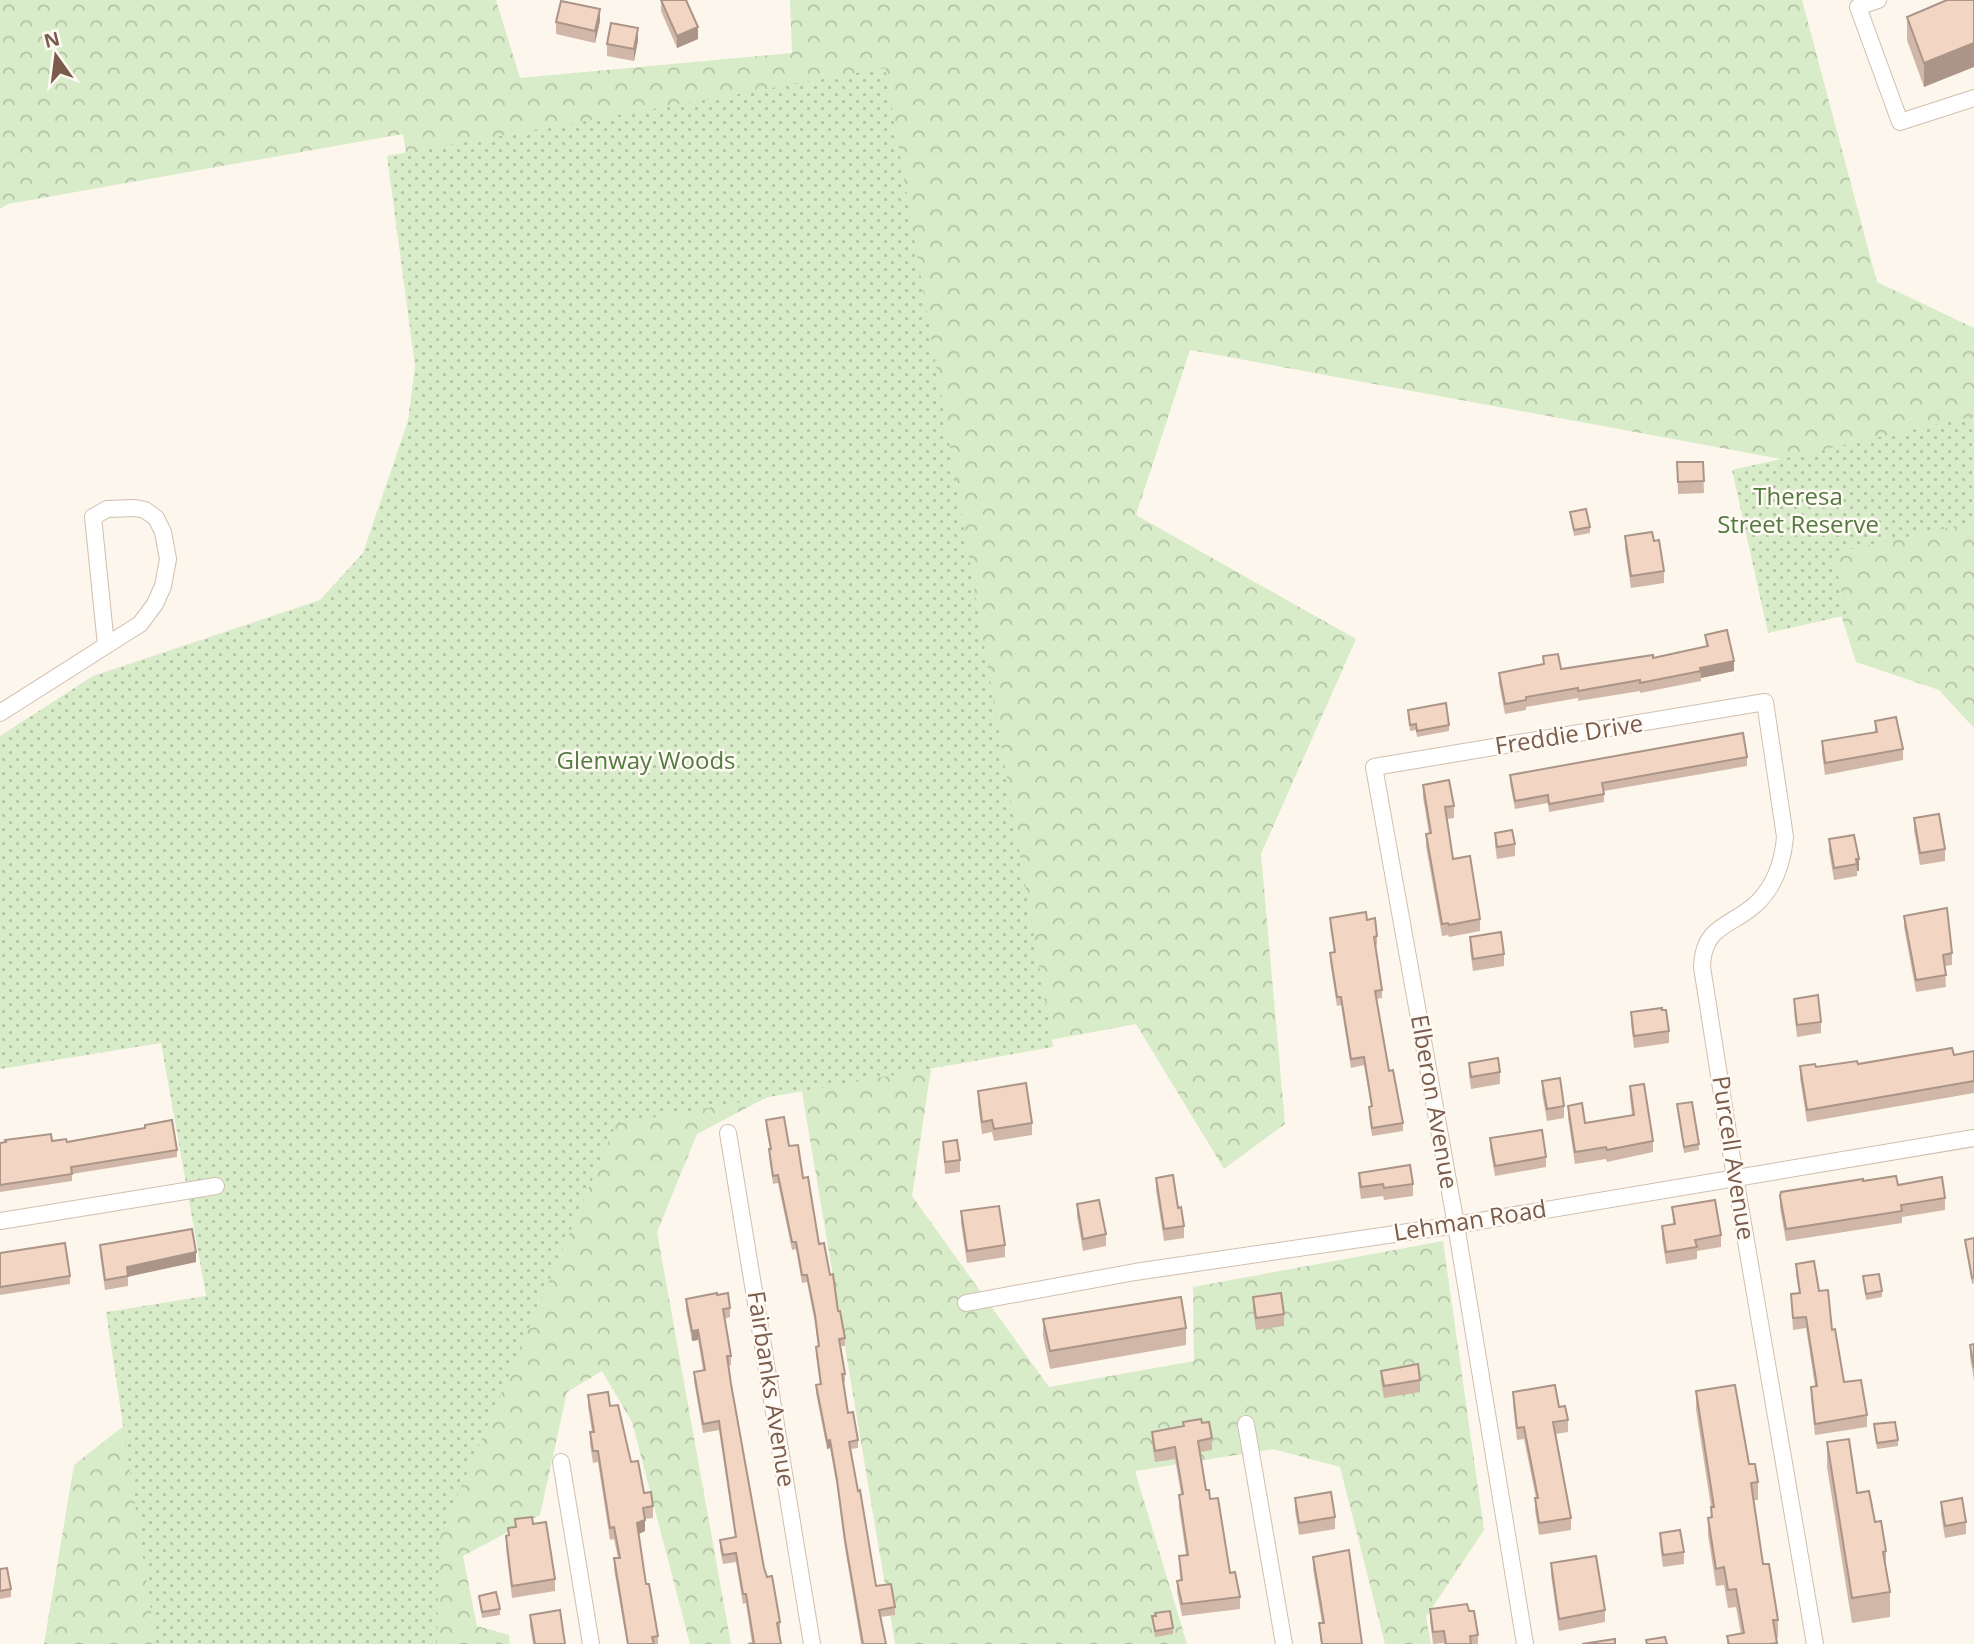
<svg xmlns="http://www.w3.org/2000/svg" width="1974" height="1644" viewBox="0 0 1974 1644" font-family="'Open Sans',sans-serif">
<style>
.forest{fill:url(#forest-crowns)}
.park{fill:url(#park-dots)}
.lines{fill:none;stroke-linecap:round;stroke-linejoin:round}
.minor-casing{stroke:#d1beb0;stroke-width:18}
.minor{stroke:#fff;stroke-width:16}
.wall{fill:#d1b7a8}
.shaded-wall{fill:#aa9588}
.building{fill:#f3d5c3;stroke:#aa9588;stroke-width:2}
.labels{text-anchor:middle;stroke-width:5;stroke-linejoin:round;paint-order:stroke}
.park-label{font-size:24px;fill:#537a41;stroke:#fffaf3}
.street-label{font-size:24px;fill:#7a5c4d;stroke:#fffaf3}
</style>
<defs>
<pattern id="forest-crowns" width="20" height="18" patternUnits="userSpaceOnUse" patternTransform="scale(1.75)"><rect width="20" height="18" fill="#d8ecc9"/><path d="M2 6a3 3 0 1 1 6 0M12 15a3 3 0 1 1 6 0" fill="none" stroke="#b4c2a5"/></pattern>
<pattern id="park-dots" width="8" height="8" patternUnits="userSpaceOnUse" patternTransform="scale(1.75)"><rect width="8" height="8" fill="#d8ecc9"/><path d="M2 2h.1M6 6h.1" fill="none" stroke="#b4c2a5" stroke-width="1.8" stroke-linecap="round"/></pattern>
</defs>
<rect width="100%" height="100%" fill="#fdf6ec"/>
<path class="forest" d="M0,0H496L520,78L792,53L790,0H1802L1877,282L1974,328V728L1939,690L1856,662L1792,461L1190,350L1136,515L1356,639L1261,854L1285,1124L1224,1169L1136,1024L932,1062L912,1196L1049,1387L1194,1361L1193,1287L1443,1241L1484,1530L1426,1617L1431,1644H1385L1340,1467L1273,1449L1135,1471L1187,1644H895L800,1080L697,1134L657,1232L731,1644H690L632,1422L602,1371L567,1392L540,1515L463,1556L477,1626L509,1635L510,1644H44L74,1465L214,1355L257,1191L56,856L110,670L327,638L429,555L435,336L403,134L8,204L0,209Z"/>
<g class="park">
<path d="M885,68L1053,1047L616,1124L439,1539L437,1644H156L106,1312L206,1296L161,1043L0,1069V736L93,676L320,600L363,553L408,421L415,366L387,156Z"/>
<path d="M1974,416V522L1833,553L1847,615L1768,633L1732,470Z"/>
</g>
<g class="lines">
<g class="minor-casing">
<g id="minor">
<path d="M1878,0L1858,7L1900,122L1974,98"/>
<path d="M0,713L140,624L155,604L163,586L168,559L163,532L156,518L145,510L135,508L107,509L93,517L106,645"/>
<path d="M728,1133L812,1644"/>
<path d="M0,1221L216,1186"/>
<path d="M966,1303L1135,1272L1456,1225L1974,1138"/>
<path d="M1246,1424L1284,1644"/>
<path d="M561,1462L591,1644"/>
<path d="M1525,1644L1456,1225L1374,767L1765,702L1785,837C1783,861 1776,883 1759,901C1734,927 1703,923 1702,967L1735,1177L1815,1644"/>
</g>
</g>
<use href="#minor" class="minor"/>
</g>
<g class="wall">
<path d="M661,0L698,39L677,48L661,11Z"/>
<path d="M1947,0L1924,87L1907,40V17Z"/>
<path d="M600,21L595,43L556,34V22Z"/>
<path d="M638,40L634,61L607,56V44Z"/>
<path d="M1677,462H1703L1704,493L1678,494Z"/>
<path d="M1570,512L1590,527V533L1574,536Z"/>
<path d="M1625,536L1664,571V583L1631,588L1625,548Z"/>
<path d="M1705,635L1734,671L1701,678V681L1640,693V691L1578,701V698L1526,707V710L1505,714L1499,683V673L1543,664V656L1561,669L1653,658L1706,647Z"/>
<path d="M1408,710L1449,725V731L1417,737L1416,730L1410,731Z"/>
<path d="M1875,721L1903,749V760L1825,775L1822,753V741L1875,732Z"/>
<path d="M1747,757V766L1604,791V802L1549,812L1548,803L1515,809L1510,783V775Z"/>
<path d="M1423,785L1454,806V818L1447,819L1453,859L1480,919V931L1449,937L1448,935L1442,936L1426,846V834H1429L1423,797Z"/>
<path d="M1914,818L1945,849V861L1920,865L1914,830Z"/>
<path d="M1495,833L1515,844V856L1497,859L1495,845Z"/>
<path d="M1854,835L1859,871H1857V876L1834,880L1829,851V839Z"/>
<path d="M1904,916L1952,953V965L1945,966L1946,987L1916,992L1904,927Z"/>
<path d="M1330,918L1367,920L1377,936V945H1376L1382,990V998L1376,999L1389,1071L1403,1123V1131L1372,1136L1369,1115V1107L1371,1106L1364,1065L1351,1068L1341,1005L1337,1006L1330,961V953L1334,952L1330,927Z"/>
<path d="M1470,937L1504,954V966L1473,971L1470,949Z"/>
<path d="M1794,999L1821,1022V1033L1797,1037L1794,1011Z"/>
<path d="M1631,1012L1669,1031V1043L1634,1048L1631,1024Z"/>
<path d="M1974,1051V1093L1807,1122L1800,1078V1066L1816,1067L1858,1064L1954,1055Z"/>
<path d="M1469,1063L1500,1072V1084L1471,1089L1469,1075Z"/>
<path d="M1542,1081L1564,1106V1118L1547,1121L1542,1093Z"/>
<path d="M1630,1086L1653,1141V1152L1607,1162L1606,1159L1575,1164L1568,1118V1106L1585,1123L1632,1115L1630,1098Z"/>
<path d="M978,1091L1032,1123V1135L994,1141L992,1132L982,1134L978,1103Z"/>
<path d="M1677,1104L1699,1144V1150L1684,1153Z"/>
<path d="M766,1120L789,1146L803,1178L819,1244L830,1275L845,1338V1346H841L845,1374V1382H843L848,1413L858,1440V1448L850,1449L876,1586L895,1607V1615L880,1617L886,1644H861L845,1548L837,1487L830,1448L827,1449L816,1393V1385L820,1384L816,1355V1347L818,1346L815,1323L807,1282L802,1283L796,1249L792,1250L778,1183L773,1184L769,1157L770,1149L766,1128Z"/>
<path d="M1490,1138L1546,1157V1167L1495,1176L1490,1148Z"/>
<path d="M52,1141L177,1150V1157L72,1174V1181L0,1192V1143Z"/>
<path d="M943,1142L960,1160V1172L945,1174Z"/>
<path d="M1359,1173L1413,1184V1196L1384,1200L1383,1196L1361,1199L1359,1185Z"/>
<path d="M1156,1178L1178,1208L1184,1226V1238L1164,1241L1156,1190Z"/>
<path d="M1863,1181L1898,1185L1945,1198V1210L1902,1217V1223L1786,1241L1780,1208V1196Z"/>
<path d="M1077,1204L1106,1234V1246L1083,1251L1077,1216Z"/>
<path d="M1672,1207L1721,1235V1247L1697,1251V1259L1666,1264L1662,1238V1226L1673,1224Z"/>
<path d="M961,1211L1005,1245V1257L967,1263L961,1223Z"/>
<path d="M1974,1238V1283L1972,1284L1965,1240Z"/>
<path d="M100,1245L196,1262L128,1276V1286L105,1290L100,1254Z"/>
<path d="M0,1253L70,1276V1284L0,1295Z"/>
<path d="M1796,1264L1819,1291L1832,1330L1844,1382L1867,1415V1427L1815,1435L1811,1398V1387L1815,1386L1806,1328L1793,1330L1791,1294L1799,1293L1796,1275Z"/>
<path d="M1863,1276L1882,1291V1297L1866,1300Z"/>
<path d="M717,1295L730,1308V1317L724,1319L731,1356V1365L728,1366L731,1384L764,1568L780,1622V1632L752,1643L746,1603L743,1604L736,1562L723,1564L720,1549V1540L735,1537L719,1430L703,1433L694,1381V1372L703,1370L698,1340L692,1341L686,1309V1299Z"/>
<path d="M1253,1297L1284,1314V1326L1256,1330L1253,1309Z"/>
<path d="M1043,1319L1186,1328V1345L1050,1369L1043,1336Z"/>
<path d="M1974,1344V1380L1970,1357V1345Z"/>
<path d="M1381,1371L1420,1380V1392L1384,1398L1381,1382Z"/>
<path d="M1696,1391L1749,1464L1758,1482V1500H1753L1763,1564L1778,1620V1637L1776,1638L1777,1644H1727V1636L1741,1634L1736,1607L1728,1608L1724,1585L1716,1586L1708,1535V1518L1711,1517V1507L1696,1409Z"/>
<path d="M1513,1392L1559,1407L1568,1420V1432L1556,1434L1571,1518V1530L1539,1535L1535,1510L1536,1498L1524,1439L1517,1440L1513,1404Z"/>
<path d="M588,1395L610,1406L631,1462L644,1493L653,1506V1518L645,1519V1531L638,1534L646,1584L658,1636V1644H627L614,1569V1558H618L614,1539L610,1540L598,1462L593,1463L590,1444V1432H592L588,1406Z"/>
<path d="M1183,1422L1202,1423L1212,1438V1450L1200,1452L1206,1490L1230,1573L1240,1597V1609L1182,1616L1177,1592V1581L1180,1580L1179,1556L1186,1555L1179,1507V1495L1181,1494L1175,1459L1155,1462L1152,1444V1432L1183,1426Z"/>
<path d="M1874,1424L1898,1440V1446L1877,1449Z"/>
<path d="M1827,1442L1875,1522L1886,1551V1568L1890,1592V1617L1852,1623L1827,1467Z"/>
<path d="M1295,1498L1335,1517V1529L1299,1535L1295,1510Z"/>
<path d="M1941,1502L1966,1522V1534L1945,1538L1941,1514Z"/>
<path d="M515,1519L533,1524L555,1579V1591L512,1598L506,1548V1536H508V1528L515,1527Z"/>
<path d="M1660,1533L1684,1552V1564L1663,1567L1660,1545Z"/>
<path d="M1313,1557L1362,1644H1321L1319,1623H1322L1313,1569Z"/>
<path d="M1551,1563L1605,1610V1622L1559,1631L1551,1575Z"/>
<path d="M0,1569L11,1589V1597L0,1599Z"/>
<path d="M479,1596L500,1609V1615L482,1618Z"/>
<path d="M1430,1609L1469,1611L1478,1635V1644H1444V1643L1433,1644L1430,1621Z"/>
<path d="M530,1615L565,1644H533L530,1626Z"/>
<path d="M1152,1616L1173,1628V1634L1155,1637Z"/>
</g>
<g class="shaded-wall">
<path d="M600,9V21L595,43V31Z"/>
<path d="M698,27V39L677,48V36Z"/>
<path d="M638,28V40L634,61V49Z"/>
<path d="M1974,43V67L1924,87V63Z"/>
<path d="M1734,661V671L1701,678L1700,668Z"/>
<path d="M1856,859H1859V871H1857Z"/>
<path d="M196,1252V1262L127,1277V1267Z"/>
<path d="M698,1330V1340L692,1341V1331Z"/>
<path d="M830,1440V1448L827,1449V1441Z"/>
<path d="M645,1520V1531L637,1535V1523Z"/>
</g>
<g class="building">
<path d="M661,0H686L698,27L677,36Z"/>
<path d="M1947,0H1974V43L1924,63L1907,17Z"/>
<path d="M561,1L600,9L595,31L556,22Z"/>
<path d="M611,23L638,28L634,49L607,44Z"/>
<path d="M1677,462H1703L1704,481L1678,482Z"/>
<path d="M1586,509L1590,527L1574,530L1570,512Z"/>
<path d="M1652,532L1654,541L1659,540L1664,571L1631,576L1625,536Z"/>
<path d="M1727,630L1734,661L1700,668L1701,671L1640,683V680L1578,691V688L1526,697V700L1505,704L1499,673L1544,664L1543,656L1558,654L1561,669L1653,655V658L1708,646L1705,635Z"/>
<path d="M1446,703L1449,725L1417,731L1416,724L1410,725L1408,710Z"/>
<path d="M1896,717L1903,749L1825,763L1822,741L1877,732L1875,721Z"/>
<path d="M1743,733L1747,757L1602,783L1604,794L1549,804L1548,795L1515,801L1510,775Z"/>
<path d="M1449,780L1454,806L1445,807L1453,859L1470,856L1480,919L1449,925L1448,923L1442,924L1426,834L1431,833L1423,785Z"/>
<path d="M1939,814L1945,849L1920,853L1914,818Z"/>
<path d="M1512,830L1515,844L1497,847L1495,833Z"/>
<path d="M1854,835L1859,859H1856L1857,864L1834,868L1829,839Z"/>
<path d="M1947,908L1952,953L1943,955L1946,975L1916,980L1904,916Z"/>
<path d="M1366,912L1367,920L1375,918L1377,936L1374,937L1382,990L1375,991L1389,1071L1393,1070L1403,1123L1372,1128L1369,1107L1372,1106L1364,1057L1351,1059L1341,997H1337L1330,953L1335,952L1330,918Z"/>
<path d="M1501,932L1504,954L1473,959L1470,937Z"/>
<path d="M1818,995L1821,1022L1797,1025L1794,999Z"/>
<path d="M1662,1008V1010H1666L1669,1031L1634,1036L1631,1012Z"/>
<path d="M1952,1048L1954,1055L1974,1051V1081L1807,1110L1800,1066L1815,1064L1816,1067L1857,1061L1858,1064Z"/>
<path d="M1498,1058L1500,1072L1471,1077L1469,1063Z"/>
<path d="M1560,1078L1564,1106L1547,1109L1542,1081Z"/>
<path d="M1026,1083L1032,1123L994,1129L992,1120L982,1122L978,1091Z"/>
<path d="M1644,1084L1653,1141L1607,1150L1606,1147L1575,1152L1568,1106L1582,1103L1585,1123L1634,1115L1630,1086Z"/>
<path d="M1692,1102L1699,1144L1684,1147L1677,1104Z"/>
<path d="M784,1117L789,1146L798,1145L803,1178L808,1177L819,1244L824,1243L830,1275L833,1274L838,1311H840L845,1338L839,1339L845,1374H842L848,1413L853,1412L858,1440L849,1442L858,1491L860,1490L876,1586L891,1584L895,1607L879,1610L886,1644H863L845,1540L837,1480L830,1440L827,1441L816,1385L821,1384L816,1347L819,1346L815,1315L807,1275H802L796,1242H792L778,1175L773,1176L769,1149H771L766,1120Z"/>
<path d="M172,1120L177,1150L71,1167L72,1174L0,1185V1143L6,1142L5,1140L51,1134L52,1141L66,1139L67,1142L145,1128V1125Z"/>
<path d="M1542,1130L1546,1157L1495,1166L1490,1138Z"/>
<path d="M957,1140L960,1160L945,1162L943,1142Z"/>
<path d="M1410,1165L1413,1184L1384,1188L1383,1184L1361,1187L1359,1173Z"/>
<path d="M1173,1175L1178,1208L1181,1207L1184,1226L1164,1229L1156,1178Z"/>
<path d="M1896,1176L1898,1185L1942,1177L1945,1198L1901,1205L1902,1211L1786,1229L1780,1196L1781,1192L1863,1179V1181Z"/>
<path d="M1099,1200L1106,1234L1083,1239L1077,1204Z"/>
<path d="M1715,1200L1721,1235L1695,1240L1697,1247L1666,1252L1662,1226L1675,1224L1672,1207Z"/>
<path d="M999,1206L1005,1245L967,1251L961,1211Z"/>
<path d="M192,1229L196,1252L127,1267L128,1276L105,1280L100,1245Z"/>
<path d="M1974,1238V1277L1972,1278L1965,1240Z"/>
<path d="M65,1243L70,1276L0,1287V1253Z"/>
<path d="M1814,1261L1819,1291L1828,1290L1832,1330L1835,1329L1844,1382L1861,1380L1867,1415L1815,1424L1811,1387L1817,1386L1806,1317L1793,1318L1791,1294L1800,1293L1796,1264Z"/>
<path d="M1879,1274L1882,1291L1866,1294L1863,1276Z"/>
<path d="M717,1293V1295L728,1293L730,1308L723,1309L731,1356H727L731,1384L764,1568L767,1577L772,1576L780,1622L777,1623L781,1644H748L754,1643L746,1594H743L736,1553L723,1555L720,1540L736,1537L719,1421L703,1424L694,1372L705,1370L698,1330L692,1331L686,1299Z"/>
<path d="M1281,1293L1284,1314L1256,1318L1253,1297Z"/>
<path d="M1181,1297L1186,1328L1050,1351L1043,1319Z"/>
<path d="M1974,1344V1368L1970,1345Z"/>
<path d="M1418,1364L1420,1380L1384,1386L1381,1371Z"/>
<path d="M1555,1385L1559,1407L1565,1406L1568,1420L1553,1422L1571,1518L1539,1523L1535,1498H1538L1524,1427L1517,1428L1513,1392Z"/>
<path d="M1735,1385L1749,1464H1755L1758,1482L1751,1483L1763,1564H1769L1778,1620H1773L1777,1643L1769,1644H1729L1727,1636L1744,1633L1736,1589L1728,1590L1724,1567L1716,1569L1708,1518L1712,1517L1711,1507H1714L1696,1391Z"/>
<path d="M608,1392L610,1406L618,1405L631,1462L638,1461L644,1493L651,1492L653,1506L643,1508L645,1520L637,1523L646,1584H649L658,1636L652,1637L654,1644H628L614,1558H620L614,1527L610,1528L598,1451H593L590,1432H594L588,1395Z"/>
<path d="M1201,1419L1202,1423L1209,1422L1212,1438L1198,1441L1206,1490H1209L1210,1499L1218,1498L1230,1573L1235,1572L1240,1597L1182,1604L1177,1581L1182,1580L1179,1556L1188,1555L1179,1495L1183,1494L1175,1447L1155,1451L1152,1432L1184,1426L1183,1422Z"/>
<path d="M1895,1422L1898,1440L1877,1443L1874,1424Z"/>
<path d="M1849,1439L1857,1493L1869,1491L1875,1522L1881,1521L1886,1551L1883,1552L1890,1592L1852,1598L1827,1442Z"/>
<path d="M1331,1492L1335,1517L1299,1523L1295,1498Z"/>
<path d="M1962,1498L1966,1522L1945,1526L1941,1502Z"/>
<path d="M532,1517L533,1524L546,1522L555,1579L512,1586L506,1536L509,1535L508,1528L516,1527L515,1519Z"/>
<path d="M1680,1530L1684,1552L1663,1555L1660,1533Z"/>
<path d="M1349,1550L1362,1644H1322L1319,1623H1324L1313,1557Z"/>
<path d="M1596,1556L1605,1610L1559,1619L1551,1563Z"/>
<path d="M7,1568L11,1589L0,1591V1569Z"/>
<path d="M496,1592L500,1609L482,1612L479,1596Z"/>
<path d="M1467,1604L1469,1611H1474L1478,1635L1470,1636L1471,1644H1446L1444,1631L1433,1632L1430,1609Z"/>
<path d="M560,1610L565,1644H535L530,1615Z"/>
<path d="M1170,1611L1173,1628L1155,1631L1152,1616H1156L1155,1613Z"/>
<path d="M1665,1637L1667,1644H1647L1646,1640Z"/>
<path d="M1615,1639V1644H1582Z"/>
</g>
<g class="labels">
<g class="park-label">
<text x="1798" y="505">Theresa<tspan x="1798" dy="28">Street Reserve</tspan></text>
<text x="646" y="769">Glenway Woods</text>
</g>
<g class="street-label">
<text transform="translate(1569 735) rotate(-9)" y="8">Freddie Drive</text>
<text transform="translate(1434 1102) rotate(80)" y="8">Elberon Avenue</text>
<text transform="translate(1733 1158) rotate(81)" y="8">Purcell Avenue</text>
<text transform="translate(1470 1221) rotate(-9)" y="8">Lehman Road</text>
<text transform="translate(771 1389) rotate(81)" y="8">Fairbanks Avenue</text>
</g>
</g>
<g transform="translate(56 56) rotate(346)" stroke="#fffaf3" stroke-width="5" paint-order="stroke">
<path d="M0-5L12 26L0 18L-12 26Z" fill="#7a5c4d"/>
<text y="-10" font-size="19" font-weight="bold" text-anchor="middle" fill="#7a5c4d">N</text>
</g>
</svg>
